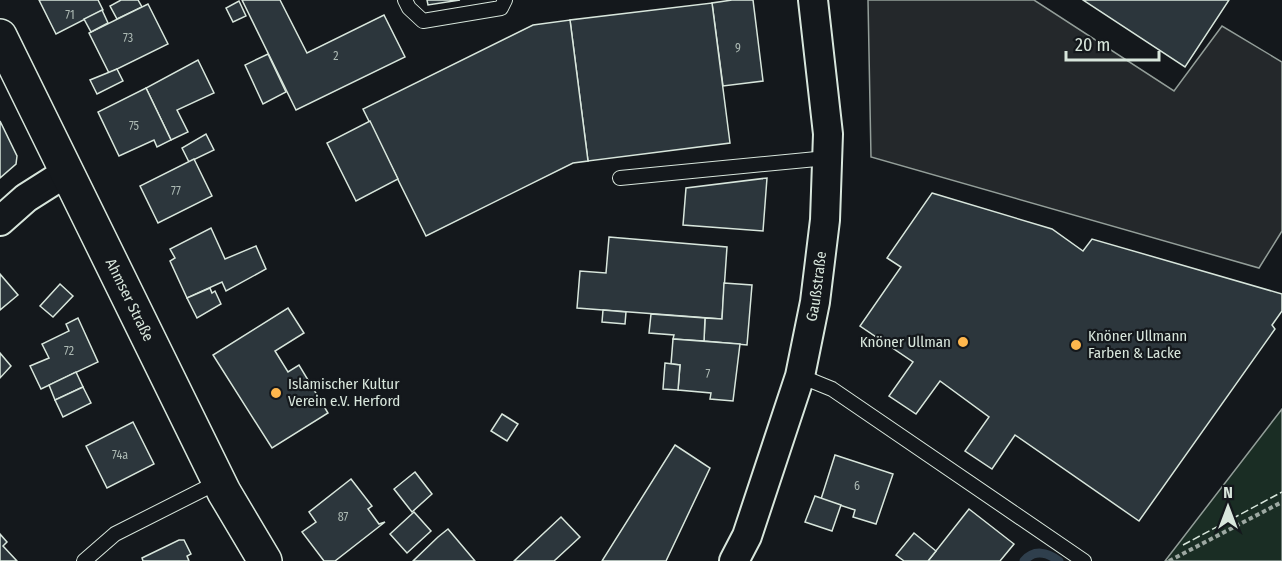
<svg xmlns="http://www.w3.org/2000/svg" width="1282" height="561" viewBox="0 0 1282 561" font-family="'Fira Sans Condensed',sans-serif">
<style>
.green{fill:#1a2d24;stroke:#939e99;stroke-width:1.5}
.parking{fill:#24282b;stroke:#939e99;stroke-width:1.5}
.lines{fill:none;stroke-linecap:round;stroke-linejoin:round}
.stream{stroke:#2f3f4d;stroke-width:9}
.building{fill:#2c363c;stroke:#d8e6dc;stroke-width:1.5}
.service-casing{stroke:#d8e6dc;stroke-width:16}
.minor-casing{stroke:#d8e6dc;stroke-width:32}
.tertiary-casing{stroke:#d8e6dc;stroke-width:36}
.path{stroke:#9da8a2;stroke-width:4;stroke-dasharray:4.5 3;stroke-linecap:butt}
.service{stroke:#14181c;stroke-width:14}
.minor{stroke:#14181c;stroke-width:28}
.tertiary{stroke:#14181c;stroke-width:33}
.fence{stroke:#d8e6dc;stroke-width:1.5;stroke-dasharray:8 3;stroke-linecap:butt}
.poi-dot{fill:#ffb74d;stroke:#14181c;stroke-width:2}
.labels{text-anchor:middle;stroke-width:4.5;stroke-linejoin:round;paint-order:stroke}
.number-label{font-size:12px;fill:#adbab4}
.street-label{font-size:15px;fill:#d8e6dc;stroke:#14181c}
.poi-label{font-size:15px;fill:#d8e6dc;stroke:#14181c;text-anchor:start}
</style>
<rect width="100%" height="100%" fill="#14181c"/>
<path class="green" d="M1282,409V561H1165Z"/>
<path class="parking" d="M868,0H1034L1174,91L1222,26L1282,62V231L1259,268L871,157Z"/>
<g class="lines">
<path class="stream" d="M1024,561C1034,549 1047,552 1059,561"/>
</g>
<g class="building">
<path d="M39,0H98L103,10L56,34Z"/>
<path d="M121,0H138L142,7L117,19L110,6Z"/>
<path d="M242,0H280L307,53L384,15L405,57L296,110Z"/>
<path d="M427,0H460L428,5Z"/>
<path d="M732,0H753L763,81L723,86L712,3Z"/>
<path d="M1083,0H1229L1185,67Z"/>
<path d="M239,1L246,16L233,22L226,8Z"/>
<path d="M712,3L730,143L588,161L570,20Z"/>
<path d="M148,4L168,44L109,73L89,33Z"/>
<path d="M102,10L108,23L91,32L84,19Z"/>
<path d="M570,20L588,161L573,163L426,236L363,109L533,25Z"/>
<path d="M268,54L286,92L263,104L245,65Z"/>
<path d="M198,60L214,93L177,110L188,132L171,140L146,88Z"/>
<path d="M117,69L123,81L97,94L90,80Z"/>
<path d="M146,88L171,140L157,147L154,140L119,156L98,112Z"/>
<path d="M0,121L17,156L16,164L0,178Z"/>
<path d="M370,121L398,179L356,201L327,143Z"/>
<path d="M206,134L214,150L189,162L182,148Z"/>
<path d="M194,159L212,196L158,223L140,186Z"/>
<path d="M767,178L763,231L683,225L686,188Z"/>
<path d="M932,193L1052,229L1083,251L1092,239L1282,294V311L1272,325L1275,329L1139,521L1015,435L992,469L965,451L989,417L940,381L916,414L889,396L913,362L860,326L901,267L887,258Z"/>
<path d="M211,228L225,259L256,246L266,269L226,291L222,282L187,298L170,261L175,258L170,249Z"/>
<path d="M609,237L727,247L722,319L577,308L580,271L606,273Z"/>
<path d="M0,274L18,295L0,310Z"/>
<path d="M724,283L752,285L747,345L704,341L705,318L722,319Z"/>
<path d="M60,284L73,296L53,317L40,306Z"/>
<path d="M210,288L212,293L215,291L221,304L197,318L187,298Z"/>
<path d="M288,308L304,333L275,351L288,372L299,365L328,413L272,448L213,355Z"/>
<path d="M603,310L626,312L625,324L602,322Z"/>
<path d="M651,314L705,318L704,341L673,339L674,335L649,333Z"/>
<path d="M78,318L98,362L41,389L30,366L49,358L42,344L69,331L66,324Z"/>
<path d="M673,339L740,344L733,401L710,399L711,393L678,390L680,365L671,364Z"/>
<path d="M0,353L11,366L0,378Z"/>
<path d="M665,363L680,365L678,390L663,389Z"/>
<path d="M76,372L83,387L55,400L49,385Z"/>
<path d="M83,387L91,403L63,417L55,400Z"/>
<path d="M502,414L518,424L507,441L491,431Z"/>
<path d="M133,422L154,464L107,488L86,446Z"/>
<path d="M675,445L710,468L666,561H602Z"/>
<path d="M835,455L893,474L876,524L853,517L855,510L821,499Z"/>
<path d="M415,472L432,494L412,512L394,489Z"/>
<path d="M351,479L372,506L368,509L379,524L385,522L335,561H324L302,532L316,522L309,512Z"/>
<path d="M815,496L841,505L832,531L805,522Z"/>
<path d="M969,509L1014,544L1000,561H928Z"/>
<path d="M414,512L431,531L407,553L390,534Z"/>
<path d="M561,517L580,537L554,561H514Z"/>
<path d="M448,529L475,561H413L438,537Z"/>
<path d="M914,533L936,551L928,561H904L896,555Z"/>
<path d="M0,534L7,542L3,546L17,561H0Z"/>
<path d="M179,540H184L191,554L187,556L189,561H143L142,558Z"/>
</g>
<g class="lines">
<g class="service-casing">
<g id="service">
<path d="M405,0L409,8L423,21L501,8L505,0"/>
<path d="M620,178L827,158"/>
<path d="M800,376L832,389L1084,561"/>
<path d="M84,561L115,534L220,481"/>
</g>
</g>
<g class="minor-casing">
<g id="minor">
<path d="M0,221L26,198L67,172"/>
<path id="s1" d="M734,561L747,536L800,376L815,302L825,220L828,134L813,0"/>
</g>
</g>
<g class="tertiary-casing">
<g id="tertiary">
<path id="s2" d="M0,36L224,492L265,561"/>
</g>
</g>
<path class="path" d="M1169,561L1282,502"/>
<use href="#service" class="service"/>
<use href="#minor" class="minor"/>
<use href="#tertiary" class="tertiary"/>
<path class="fence" d="M1183,545L1282,492"/>
</g>
<g class="poi-dot">
<circle cx="963" cy="342" r="6"/>
<circle cx="1076" cy="345" r="6"/>
<circle cx="276" cy="393" r="6"/>
</g>
<g class="labels">
<g class="number-label">
<text x="70" y="19">71</text>
<text x="128" y="42">73</text>
<text x="738" y="52">9</text>
<text x="336" y="60">2</text>
<text x="134" y="130">75</text>
<text x="176" y="195">77</text>
<text x="69" y="355">72</text>
<text x="708" y="378">7</text>
<text x="120" y="459">74a</text>
<text x="857" y="490">6</text>
<text x="343" y="521">87</text>
</g>
<g class="street-label">
<text dy="5" stroke="none"><textPath href="#s1" startOffset="288">Gaußstraße</textPath></text>
<text dy="5" stroke="none"><textPath href="#s2" startOffset="294">Ahmser Straße</textPath></text>
</g>
<g class="poi-label">
<text x="1088" y="341">Knöner Ullmann<tspan x="1088" dy="17">Farben &amp; Lacke</tspan></text>
<text x="951" y="347" text-anchor="end">Knöner Ullman</text>
<text x="288" y="389">Islamischer Kultur<tspan x="288" dy="17">Verein e.V. Herford</tspan></text>
</g>
</g>
<g transform="translate(1228 507)" stroke="#14181c" stroke-width="4.5" paint-order="stroke">
<path d="M0-4.5L10 22L0 15L-10 22Z" fill="#d8e6dc"/>
<text y="-9" font-size="16" font-weight="bold" text-anchor="middle" fill="#d8e6dc">N</text>
</g>
<path d="M1066 51v9h93v-9" fill="none" stroke="#d8e6dc" stroke-width="3"/>
<text x="1075" y="51" font-size="18" fill="#d8e6dc" stroke="#14181c" stroke-width="4.5" paint-order="stroke">20 m</text>
</svg>
